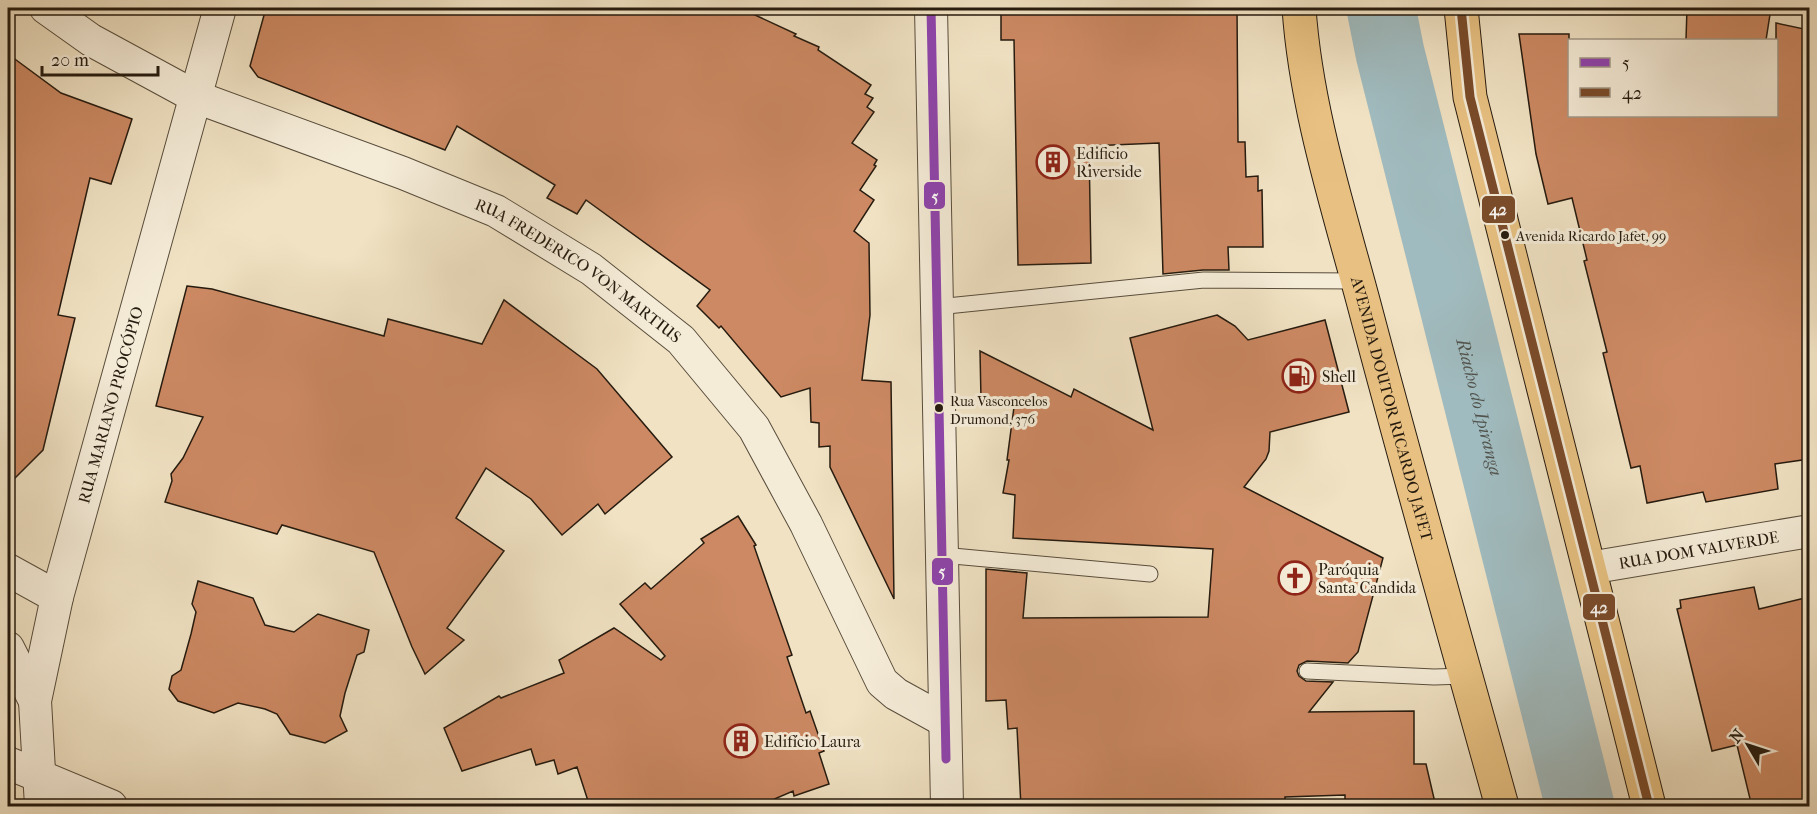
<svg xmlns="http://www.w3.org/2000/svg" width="1817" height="814" viewBox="0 0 1817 814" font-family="'IM FELL French Canon',serif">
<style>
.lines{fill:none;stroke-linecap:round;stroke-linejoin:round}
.river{stroke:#a0bbbf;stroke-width:69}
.building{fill:#cc8963;stroke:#261b0f;stroke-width:1.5}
.lane-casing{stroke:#584d3c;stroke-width:17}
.street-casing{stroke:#584d3c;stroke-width:34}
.primary-casing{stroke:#261b0f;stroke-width:35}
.lane{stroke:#f5ecd8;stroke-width:15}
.street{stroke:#f5ecd8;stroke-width:32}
.primary{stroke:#e8c182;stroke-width:33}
.bus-1-casing{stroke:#f5ecd8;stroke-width:14}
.bus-2-casing{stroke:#f5ecd8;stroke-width:14}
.bus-1{stroke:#8e44ad;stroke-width:9}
.bus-2{stroke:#7a4b2a;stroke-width:9}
.bus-dot{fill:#261b0f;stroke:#f5ecd8;stroke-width:2}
.labels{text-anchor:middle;stroke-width:6;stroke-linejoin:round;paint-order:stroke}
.bus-label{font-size:14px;fill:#261b0f;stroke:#f5ecd8;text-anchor:start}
.poi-label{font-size:16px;fill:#261b0f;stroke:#f5ecd8;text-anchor:start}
.street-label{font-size:16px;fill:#261b0f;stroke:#f5ecd8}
.water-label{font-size:18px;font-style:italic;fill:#51534d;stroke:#f5ecd8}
.line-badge{stroke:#f5ecd8;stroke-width:2}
.badge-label{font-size:16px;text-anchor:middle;font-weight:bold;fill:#fff}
</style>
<rect width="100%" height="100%" fill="#f0e2c3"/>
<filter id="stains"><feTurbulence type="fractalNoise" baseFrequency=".00333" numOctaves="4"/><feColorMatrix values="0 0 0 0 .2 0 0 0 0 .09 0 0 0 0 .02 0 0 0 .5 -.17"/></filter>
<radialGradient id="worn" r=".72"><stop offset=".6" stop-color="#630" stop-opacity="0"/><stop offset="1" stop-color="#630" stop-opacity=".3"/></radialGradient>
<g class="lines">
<path class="river" id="s1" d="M1381,8L1390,53L1580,806"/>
</g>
<g class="building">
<path d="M266,8H740L796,34L794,36L819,47L818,50L871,85L865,94L873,98L867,107L874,112L852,143L877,160L874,165L876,166L860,190L874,200L854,231L869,243L870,315L862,380L891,382L894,599L830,467V446L819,447V423L811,422L810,388L781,397L721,326L719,328L697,306L710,290L586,200L577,214L547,198L555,185L457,126L445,150L258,77L250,66Z"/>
<path d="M1001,8H1237L1238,142H1245L1246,177L1258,176V191L1262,190L1263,247H1228L1229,270H1203L1163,274L1159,143L1089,146L1091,263L1018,265L1014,40H1001Z"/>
<path d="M1687,8H1771L1766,40H1686Z"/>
<path d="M1776,23L1809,30V459L1775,464L1778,489L1706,502L1703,492L1647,503L1640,466L1631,468L1603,353L1607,352L1584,261L1587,260L1572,198L1548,204L1536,154L1519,34H1569V116H1776Z"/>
<path d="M8,54L61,93L132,119L111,184L90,178L58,315L75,318L43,450L8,485Z"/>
<path d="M187,286L212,289L384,336L388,319L482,344L504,300L597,369L672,457L605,514L598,504L562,535L531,499L486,468L456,518L504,551L447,628L464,640L425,674L412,647L374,552L282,525L277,534L165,502L172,481L171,474L183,458L203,417L156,406Z"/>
<path d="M1217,315L1235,326L1248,340L1325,320L1349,412L1270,432L1269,451L1266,459L1244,487L1383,558L1358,652L1348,663L1307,661L1299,665L1297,671L1299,676L1306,681L1333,682L1309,712L1414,711V764H1426L1436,807H1358V803H1345V795L1285,797V807H1021L1017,728L1008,729L1006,700L986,701V569L1027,573L1023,618L1208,617L1213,549L1013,538L1015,495L1003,493L1009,460H1007L1014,407L981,399L980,351L1071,397L1074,389L1153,430L1130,338Z"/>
<path d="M738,516L756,545L754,546L792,655L787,657L806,713L810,711L824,751L819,753L829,784L794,796L793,791L756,807H590L577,767L558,774L554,760L536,765L531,749L462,771L444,728L499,696L501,698L564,673L559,660L614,628L661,660L665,656L620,604L645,583L651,589L704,543L701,539Z"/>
<path d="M198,581L253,598L265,625L294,632L318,614L369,630L364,652L357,655L345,693L340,716L347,731L325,743L290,734L277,714L265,709L238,703L214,713L178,701L169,689L172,676L181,670L191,634L196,612L192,604Z"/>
<path d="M1754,587L1759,609L1809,597V807H1752L1737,745L1712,751L1677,609L1681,608L1680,600Z"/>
</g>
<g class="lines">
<g class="lane-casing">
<g id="lane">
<path d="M937,307L1204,280L1358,281"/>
<path d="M942,555L1150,574"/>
<path d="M1307,671L1434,677L1466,676"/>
</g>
</g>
<g class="street-casing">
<g id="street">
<path id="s2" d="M46,8L91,40L196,97L403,173L496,211L591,269L681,340L754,428L806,524L882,682L896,694L945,721"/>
<path d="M931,8L947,806"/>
<path id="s3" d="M1589,568L1810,531"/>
<path d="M8,570L57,597"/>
<path d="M8,648L35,701"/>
<path d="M8,763L111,806"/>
<path id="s4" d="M41,806L35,701L57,597L220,8"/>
</g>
</g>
<g class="primary-casing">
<g id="primary">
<path id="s5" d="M1299,8C1306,110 1339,210 1365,308C1409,475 1456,640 1502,806"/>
<path d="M1461,8L1470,97L1649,806"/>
</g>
</g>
<use href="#lane" class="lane"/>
<use href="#street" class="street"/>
<use href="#primary" class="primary"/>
<g class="bus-1-casing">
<path id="bus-1" d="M931,8L946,759"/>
</g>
<g class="bus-2-casing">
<path id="bus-2" d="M1461,8L1470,97L1649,806"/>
</g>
<use href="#bus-1" class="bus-1"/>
<use href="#bus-2" class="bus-2"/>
</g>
<defs>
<g id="building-ring" transform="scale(1.725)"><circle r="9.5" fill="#f5ecd8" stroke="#8f2418" stroke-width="1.5"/><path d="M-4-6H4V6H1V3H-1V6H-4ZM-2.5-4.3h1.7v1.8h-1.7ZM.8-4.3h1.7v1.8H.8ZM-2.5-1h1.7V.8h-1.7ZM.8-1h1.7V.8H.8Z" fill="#8f2418"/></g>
<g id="fuel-ring" transform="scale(1.725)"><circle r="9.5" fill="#f5ecd8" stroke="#8f2418" stroke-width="1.5"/><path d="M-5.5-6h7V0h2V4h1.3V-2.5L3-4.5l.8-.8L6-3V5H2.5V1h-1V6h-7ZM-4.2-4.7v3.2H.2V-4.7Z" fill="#8f2418"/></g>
<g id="church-ring" transform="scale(1.725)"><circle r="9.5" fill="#f5ecd8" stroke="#8f2418" stroke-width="1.5"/><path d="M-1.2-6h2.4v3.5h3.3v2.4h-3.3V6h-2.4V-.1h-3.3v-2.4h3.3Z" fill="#8f2418"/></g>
</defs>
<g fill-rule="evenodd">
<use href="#building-ring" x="1053" y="162"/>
<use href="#fuel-ring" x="1299" y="376"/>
<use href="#church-ring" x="1295" y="578"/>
<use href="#building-ring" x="741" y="741"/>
</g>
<g class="bus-dot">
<circle cx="1505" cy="235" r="5"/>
<circle cx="939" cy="408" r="5"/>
</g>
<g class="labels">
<g class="bus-label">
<text x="1516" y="241">Avenida Ricardo Jafet, 99</text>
<text x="950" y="406">Rua Vasconcelos<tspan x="950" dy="18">Drumond, 376</tspan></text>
</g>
<g class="poi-label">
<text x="1076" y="159">Edificio<tspan x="1076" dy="18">Riverside</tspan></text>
<text x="1322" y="382">Shell</text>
<text x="1318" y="575">Paróquia<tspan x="1318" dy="18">Santa Candida</tspan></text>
<text x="764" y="747">Edifício Laura</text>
</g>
<g class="street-label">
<text dy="6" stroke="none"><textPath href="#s2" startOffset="597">RUA FREDERICO VON MARTIUS</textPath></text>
<text dy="6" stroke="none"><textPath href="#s4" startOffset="411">RUA MARIANO PROCÓPIO</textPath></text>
<text dy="6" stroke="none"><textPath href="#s5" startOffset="412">AVENIDA DOUTOR RICARDO JAFET</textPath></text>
<text dy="6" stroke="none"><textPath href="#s3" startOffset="111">RUA DOM VALVERDE</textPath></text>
</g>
<g class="water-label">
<text dy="6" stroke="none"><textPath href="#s1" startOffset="411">Riacho do Ipiranga</textPath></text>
</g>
</g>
<g class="line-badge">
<rect x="923" y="181" width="23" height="29" rx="6" fill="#8e44ad"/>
<rect x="1481" y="195" width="35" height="29" rx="6" fill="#7a4b2a"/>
<rect x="931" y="557" width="23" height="29" rx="6" fill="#8e44ad"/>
<rect x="1582" y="593" width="34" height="28" rx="6" fill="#7a4b2a"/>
</g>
<g class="badge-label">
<text x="935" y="202">5</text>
<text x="1498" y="215">42</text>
<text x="942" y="577">5</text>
<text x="1599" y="613">42</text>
</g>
<rect width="1817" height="814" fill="none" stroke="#f0e2c3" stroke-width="30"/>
<rect x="9" y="9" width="1799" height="796" fill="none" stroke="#261b0f" stroke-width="3"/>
<rect x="15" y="15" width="1787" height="784" fill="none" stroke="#261b0f" stroke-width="1.5"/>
<rect x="1568" y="39" width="210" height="78" fill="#f5ecd8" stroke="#a29888" stroke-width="1.5"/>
<rect x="1580" y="58" width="30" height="9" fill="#8e44ad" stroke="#a29888" stroke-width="1.5"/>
<text x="1622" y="69" font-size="18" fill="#261b0f">5</text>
<rect x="1580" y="88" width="30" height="9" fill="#7a4b2a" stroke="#a29888" stroke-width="1.5"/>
<text x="1622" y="99" font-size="18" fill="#261b0f">42</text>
<g transform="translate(1748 745) rotate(309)" stroke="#f5ecd8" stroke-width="4.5" paint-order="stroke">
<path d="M0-4.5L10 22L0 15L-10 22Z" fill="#261b0f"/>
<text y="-9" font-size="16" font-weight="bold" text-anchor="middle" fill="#261b0f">N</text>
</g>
<path d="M42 66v9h116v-9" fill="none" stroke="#261b0f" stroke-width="3"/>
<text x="51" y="66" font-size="18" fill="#261b0f" stroke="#f5ecd8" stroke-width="4.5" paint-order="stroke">20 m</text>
<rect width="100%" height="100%" filter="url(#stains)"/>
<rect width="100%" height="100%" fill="url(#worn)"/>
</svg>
